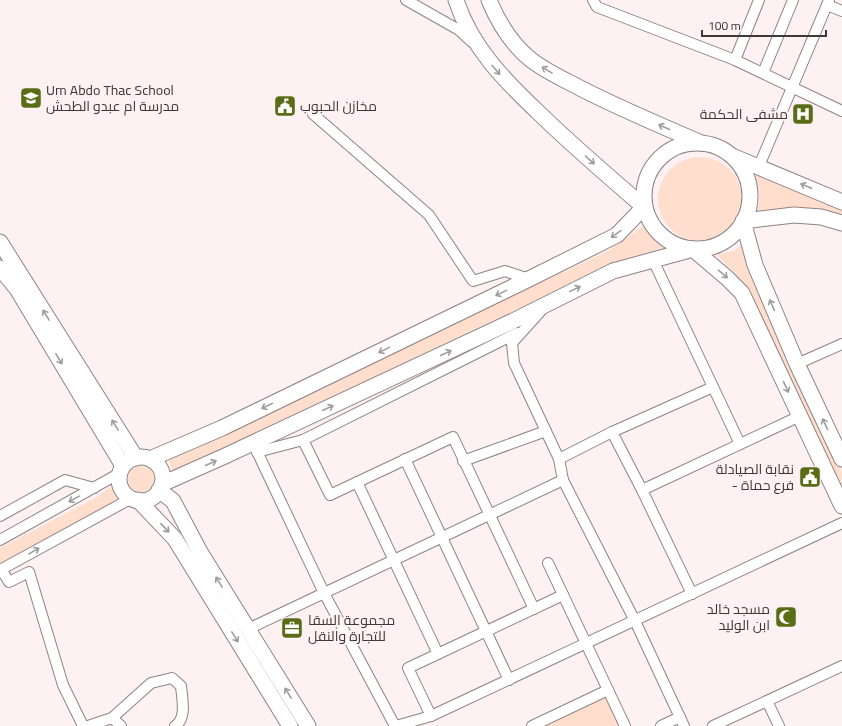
<svg xmlns="http://www.w3.org/2000/svg" width="842" height="726" viewBox="0 0 842 726" font-family="Georgia,Cairo,serif">
<style>
.green{fill:#ffdecd}
.lines{fill:none;stroke-linecap:round;stroke-linejoin:round}
.minor-casing{stroke:#8e8284;stroke-width:12}
.primary-casing{stroke:#8e8284;stroke-width:17}
.minor{stroke:#fff;stroke-width:10}
.primary{stroke:#fff;stroke-width:15}
.oneway{stroke:#9e9c9c}
.labels{text-anchor:middle;stroke-width:4;stroke-linejoin:round;paint-order:stroke}
.poi-label{font-size:14px;fill:#3d3839;stroke:#fef1f3;text-anchor:start}
</style>
<rect width="100%" height="100%" fill="#fef1f3"/>
<g class="green">
<circle cx="700" cy="199" r="42"/>
<path d="M753,172L842,210V216L756,214C762,199 760,185 753,172Z"/>
<path d="M644,225L651,236L663,248L630,258L472,330L174,473L168,459L610,250Z"/>
<path d="M743,243L755,285L842,473V491L746,286L717,255L735,250Z"/>
<circle cx="141" cy="479" r="13"/>
<path d="M111,486L115,497L121,502L104,508L0,564V548L97,497Z"/>
<path d="M608,690L625,726H532Z"/>
</g>
<g class="lines">
<g class="minor-casing">
<g id="minor">
<path d="M406,0L459,30L472,42"/>
<path d="M593,0L597,7L735,60L842,111"/>
<path d="M827,5L842,11"/>
<path d="M735,60L759,0"/>
<path d="M763,73L793,0"/>
<path d="M313,114L429,215L473,281L505,271L529,279"/>
<path d="M759,166L829,0"/>
<path d="M653,260L740,444"/>
<path d="M540,312L512,343L514,363L559,459L563,480L635,621L684,726"/>
<path d="M797,364L842,344"/>
<path d="M612,432L642,490L692,594"/>
<path d="M303,440L330,495L453,437L534,609"/>
<path d="M253,443L324,593L395,726"/>
<path d="M257,452L303,440L517,333"/>
<path d="M405,459L509,680"/>
<path d="M559,459L612,432L713,387"/>
<path d="M463,461L546,431"/>
<path d="M357,482L438,654"/>
<path d="M642,490L800,416"/>
<path d="M0,516L65,480L94,488"/>
<path d="M0,540L120,473"/>
<path d="M548,563L625,726"/>
<path d="M1,569L9,582L29,572L63,685L83,726"/>
<path d="M0,570L132,498"/>
<path d="M248,629L563,480"/>
<path d="M767,701L779,726"/>
<path d="M431,716L408,668L563,595"/>
<path d="M112,718L121,726"/>
<path d="M88,726L112,718L151,683L172,678L181,686C182,698 187,719 175,726"/>
<path d="M396,726L431,716L842,523"/>
<path d="M532,726L608,690"/>
<path d="M661,726L680,717"/>
<path d="M713,726L842,666"/>
</g>
</g>
<g class="primary-casing">
<g id="primary">
<path d="M489,0C498,22 512,44 530,59C545,71 563,79 580,88C619,108 659,125 699,142"/>
<circle cx="697" cy="196" r="53"/>
<path d="M732,156L842,202"/>
<path d="M842,223L821,217L794,215L743,221L755,265L797,364L842,459"/>
<path d="M0,242L136,458"/>
<path d="M0,268L17,289L123,466"/>
<circle cx="141" cy="479" r="22"/>
<path d="M150,459L222,428L529,279L617,235L644,207C609,177 574,147 540,114C505,81 471,47 456,0"/>
<path d="M162,484L225,456L513,321L613,271L693,249L727,278L742,293L842,506"/>
<path d="M159,490L173,501L200,552L308,726"/>
<path d="M138,500L175,539L290,726"/>
</g>
</g>
<use href="#minor" class="minor"/>
<use href="#primary" class="primary"/>
</g>
<defs><path id="oneway-shaft" d="M-6 0H5M1.5-3L5.5 0L1.5 3" fill="none" stroke-width="1.6" stroke-linecap="round" stroke-linejoin="round"/></defs>
<g class="oneway">
<use href="#oneway-shaft" transform="translate(496 70) rotate(50)"/>
<use href="#oneway-shaft" transform="translate(547 70) rotate(-148)"/>
<use href="#oneway-shaft" transform="translate(664 127) rotate(-156)"/>
<use href="#oneway-shaft" transform="translate(590 160) rotate(41)"/>
<use href="#oneway-shaft" transform="translate(806 186) rotate(-157)"/>
<use href="#oneway-shaft" transform="translate(616 234) rotate(145)"/>
<use href="#oneway-shaft" transform="translate(723 274) rotate(41)"/>
<use href="#oneway-shaft" transform="translate(575 289) rotate(-26)"/>
<use href="#oneway-shaft" transform="translate(501 293) rotate(154)"/>
<use href="#oneway-shaft" transform="translate(772 305) rotate(-113)"/>
<use href="#oneway-shaft" transform="translate(46 315) rotate(-122)"/>
<use href="#oneway-shaft" transform="translate(384 350) rotate(154)"/>
<use href="#oneway-shaft" transform="translate(446 353) rotate(-25)"/>
<use href="#oneway-shaft" transform="translate(59 359) rotate(59)"/>
<use href="#oneway-shaft" transform="translate(786 387) rotate(65)"/>
<use href="#oneway-shaft" transform="translate(267 406) rotate(154)"/>
<use href="#oneway-shaft" transform="translate(328 408) rotate(-25)"/>
<use href="#oneway-shaft" transform="translate(825 424) rotate(-115)"/>
<use href="#oneway-shaft" transform="translate(115 425) rotate(-122)"/>
<use href="#oneway-shaft" transform="translate(211 463) rotate(-24)"/>
<use href="#oneway-shaft" transform="translate(74 499) rotate(151)"/>
<use href="#oneway-shaft" transform="translate(165 528) rotate(47)"/>
<use href="#oneway-shaft" transform="translate(34 551) rotate(-29)"/>
<use href="#oneway-shaft" transform="translate(219 582) rotate(-122)"/>
<use href="#oneway-shaft" transform="translate(235 637) rotate(58)"/>
<use href="#oneway-shaft" transform="translate(288 693) rotate(-122)"/>
</g>
<defs>
<g id="school-square" transform="scale(1.15)"><rect x="-9" y="-9" width="18" height="18" rx="4" fill="#5b6c17" stroke="#fef1f3"/><path d="M0-5L7-2L0 1L-7-2ZM-4 1L0 2.5L4 1V4Q0 6-4 4Z" fill="#fff"/></g>
<g id="civic-square" transform="scale(1.15)"><rect x="-9" y="-9" width="18" height="18" rx="4" fill="#5b6c17" stroke="#fef1f3"/><path d="M-.6-6.5H3V-4.5H.6V-3L4-1V1h2V6H-6V1h2V-1L-.6-3ZM-1.2 2.5V6h2.4V2.5Z" fill="#fff"/></g>
<g id="hospital-square" transform="scale(1.15)"><rect x="-9" y="-9" width="18" height="18" rx="4" fill="#5b6c17" stroke="#fef1f3"/><path d="M-5-5h3v3.5h4V-5h3V5h-3V1.5h-4V5h-3Z" fill="#fff"/></g>
<g id="mosque-square" transform="scale(1.15)"><rect x="-9" y="-9" width="18" height="18" rx="4" fill="#5b6c17" stroke="#fef1f3"/><path d="M3.5-4.9A6 6 0 1 0 3.5 4.9A5 5 0 1 1 3.5-4.9Z" fill="#fff"/></g>
<g id="office-square" transform="scale(1.15)"><rect x="-9" y="-9" width="18" height="18" rx="4" fill="#5b6c17" stroke="#fef1f3"/><path d="M-6-3h4V-5.5h4V-3h4V5H-6ZM-1-4.5V-3h2v-1.5ZM-6 0V1H6V0Z" fill="#fff"/></g>
</defs>
<g fill-rule="evenodd">
<use href="#school-square" x="31" y="98"/>
<use href="#civic-square" x="285" y="106"/>
<use href="#hospital-square" x="803" y="114"/>
<use href="#civic-square" x="810" y="477"/>
<use href="#mosque-square" x="786" y="617"/>
<use href="#office-square" x="292" y="628"/>
</g>
<g class="labels">
<g class="poi-label">
<text x="46" y="95">Um Abdo Thac School<tspan x="46" dy="16">مدرسة ام عبدو الطحش</tspan></text>
<text x="300" y="111">مخازن الحبوب</text>
<text x="788" y="119" text-anchor="end">مشفى الحكمة</text>
<text x="794" y="474" text-anchor="end">نقابة الصيادلة<tspan x="794" dy="16">- فرع حماة</tspan></text>
<text x="770" y="614" text-anchor="end">مسجد خالد<tspan x="770" dy="16">ابن الوليد</tspan></text>
<text x="308" y="625">مجموعة السقا<tspan x="308" dy="16">للتجارة والنقل</tspan></text>
</g>
</g>
<path d="M702 30v6h124v-6" fill="none" stroke="#3d3839" stroke-width="2"/>
<text x="708" y="30" font-size="12" fill="#3d3839" stroke="#fef1f3" stroke-width="3" paint-order="stroke">100 m</text>
</svg>
